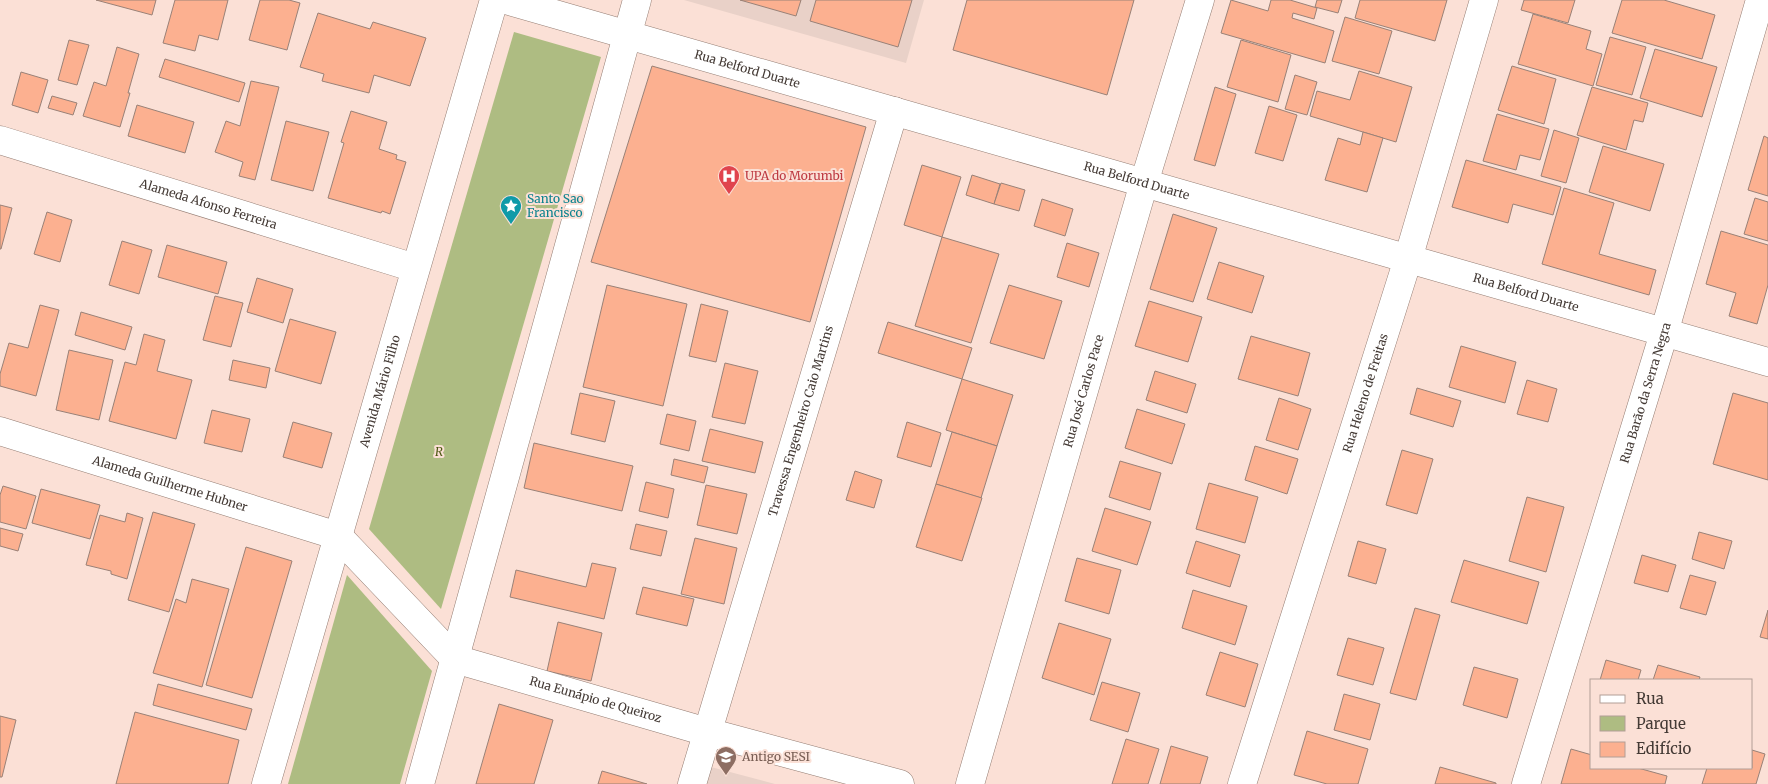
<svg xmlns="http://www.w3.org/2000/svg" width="1768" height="784" viewBox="0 0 1768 784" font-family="Merriweather,serif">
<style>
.education{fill:#e9d1c8}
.green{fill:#aebc82}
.building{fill:#fcb090;stroke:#998177}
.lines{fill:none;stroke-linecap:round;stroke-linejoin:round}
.minor-casing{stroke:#937c72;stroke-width:29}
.secondary-casing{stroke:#937c72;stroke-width:29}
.minor{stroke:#fff;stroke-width:28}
.secondary{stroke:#fff;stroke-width:28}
.labels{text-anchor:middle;stroke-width:4;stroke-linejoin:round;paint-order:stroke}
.street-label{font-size:12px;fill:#443a35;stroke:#fbe0d6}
.health-label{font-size:12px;fill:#be3a42;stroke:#fbe0d6;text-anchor:start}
.culture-label{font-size:12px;fill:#0d838f;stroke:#fbe0d6;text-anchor:start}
.park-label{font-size:12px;font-style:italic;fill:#4a560f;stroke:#fbe0d6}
.education-label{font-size:12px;fill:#785e54;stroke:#fbe0d6;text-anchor:start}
</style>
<rect width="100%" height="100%" fill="#fbe0d6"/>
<g class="education">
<path d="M684,0H924L906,63Z"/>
<path d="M711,767L775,784H706Z"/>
</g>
<g class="green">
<path d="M514,32L601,57L441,609L369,529Z"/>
<path d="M347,575L432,671L400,784H288Z"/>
</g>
<g class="building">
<path d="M96,0H156L152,15Z"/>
<path d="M175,0H228L218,40L199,35L195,51L163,43Z"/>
<path d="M260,0H289L300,3L287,50L249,40Z"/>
<path d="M740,0H801L796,16Z"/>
<path d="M816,0H912L898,47L810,21Z"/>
<path d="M967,0H1134L1107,95L953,50Z"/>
<path d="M1231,0L1268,11L1271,0H1290L1317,8L1314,19L1293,13L1292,18L1334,31L1325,63L1221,33Z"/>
<path d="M1317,0H1342L1338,13L1315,7Z"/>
<path d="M1360,0H1447L1435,41L1355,18Z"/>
<path d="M1524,0H1575L1568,23L1521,10Z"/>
<path d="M1622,0H1664L1715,15L1702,59L1612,33Z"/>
<path d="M318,13L370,29L373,22L426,38L410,86L374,75L369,93L322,81L324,74L300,67Z"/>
<path d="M1533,14L1591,31L1586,49L1602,54L1593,86L1518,64Z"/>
<path d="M1345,17L1392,31L1379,74L1332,61Z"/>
<path d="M1610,37L1646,47L1632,95L1596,85Z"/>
<path d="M69,40L89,45L77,85L58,80Z"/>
<path d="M1241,40L1291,55L1278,102L1227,87Z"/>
<path d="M117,47L139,54L128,93H130L120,127L83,116L94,82L106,86Z"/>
<path d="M1655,49L1717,67L1702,117L1640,98Z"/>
<path d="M165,59L245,83L239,102L159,77Z"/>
<path d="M652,66L866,127L810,322L591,262Z"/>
<path d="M1512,66L1556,79L1544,124L1498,110Z"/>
<path d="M1359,71L1412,87L1396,142L1310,116L1317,91L1350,100Z"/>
<path d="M21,72L48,80L38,113L12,105Z"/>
<path d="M1295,75L1317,82L1307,115L1285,109Z"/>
<path d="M251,81L279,87L255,180L239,176L243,162L215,152L226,121L240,126Z"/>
<path d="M1215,87L1236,94L1215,166L1194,160Z"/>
<path d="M1592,87L1648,103L1643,122L1634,120L1626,150L1577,135Z"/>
<path d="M52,96L77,103L73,115L48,108Z"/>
<path d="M137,105L194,122L185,153L128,136Z"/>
<path d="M1269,106L1297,115L1283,161L1255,153Z"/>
<path d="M351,111L387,122L379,149L397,155L396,159L406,162L390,214L382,211L381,213L328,198L344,143L341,142Z"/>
<path d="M1497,114L1549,129L1540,160L1520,155L1516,170L1483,161Z"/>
<path d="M286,121L329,132L313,191L271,180Z"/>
<path d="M1554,130L1579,138L1566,183L1541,176Z"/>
<path d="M1363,132L1383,138L1367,192L1325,180L1338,138L1360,145Z"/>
<path d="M1764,136L1768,138V196L1748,190Z"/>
<path d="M1603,146L1664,164L1650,211L1589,192Z"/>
<path d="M1466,160L1561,187L1553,215L1513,204L1508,223L1452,207Z"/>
<path d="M922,165L961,177L942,237L904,225Z"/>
<path d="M972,175L1000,184L994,204L966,195Z"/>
<path d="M1001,183L1025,190L1019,211L994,204Z"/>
<path d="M1564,188L1614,203L1599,254L1656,270L1649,295L1542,264Z"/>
<path d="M1755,198L1768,202V241L1744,234Z"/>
<path d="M1042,199L1073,209L1065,236L1034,226Z"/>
<path d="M0,205L12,208L1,249H0Z"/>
<path d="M47,212L72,220L60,262L34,254Z"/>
<path d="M1173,214L1217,228L1193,302L1150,289Z"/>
<path d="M1721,231L1768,245V285L1757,324L1729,316L1736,293L1706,284Z"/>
<path d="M942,237L999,254L971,343L915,326Z"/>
<path d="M122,241L152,250L139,294L109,285Z"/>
<path d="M1067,243L1099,253L1089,287L1057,277Z"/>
<path d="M167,245L227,262L218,294L158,277Z"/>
<path d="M1219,262L1264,276L1252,313L1207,299Z"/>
<path d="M257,278L293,289L283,323L247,312Z"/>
<path d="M607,285L687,304L663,406L583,387Z"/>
<path d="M1009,285L1062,301L1044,359L990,343Z"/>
<path d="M215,296L243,303L231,347L203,340Z"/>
<path d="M1149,301L1202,317L1188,362L1135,346Z"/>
<path d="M701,304L728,311L716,362L689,356Z"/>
<path d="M40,305L59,310L36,396L0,386V374L9,343L28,348Z"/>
<path d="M81,312L132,327L125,350L75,335Z"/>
<path d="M290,319L336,332L321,384L275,371Z"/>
<path d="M888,322L972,348L962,379L878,353Z"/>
<path d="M144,334L165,340L157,371L192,380L176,439L109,421L125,362L136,365Z"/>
<path d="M1251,336L1310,353L1298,396L1238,379Z"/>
<path d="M1461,346L1516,362L1505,403L1449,387Z"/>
<path d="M69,350L113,360L99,420L56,410Z"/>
<path d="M233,360L270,368L266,388L229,380Z"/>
<path d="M725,363L758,371L745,424L712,417Z"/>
<path d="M1155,371L1196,384L1187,413L1146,400Z"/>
<path d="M962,379L1013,395L997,446L946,430Z"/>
<path d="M1527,380L1557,389L1548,422L1517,414Z"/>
<path d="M1417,388L1461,401L1453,427L1410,414Z"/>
<path d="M580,393L615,401L605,442L571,434Z"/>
<path d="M1733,393L1768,403V480L1713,464Z"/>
<path d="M1279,398L1311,409L1298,450L1266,440Z"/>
<path d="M1137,409L1185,424L1172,464L1125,448Z"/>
<path d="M212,410L250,419L242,452L204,443Z"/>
<path d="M667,414L696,421L689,451L660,444Z"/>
<path d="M293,422L332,433L322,468L283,457Z"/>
<path d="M907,422L941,433L931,467L897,457Z"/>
<path d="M710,429L763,442L755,473L702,461Z"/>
<path d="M952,432L997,446L981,498L936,484Z"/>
<path d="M534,443L633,466L622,511L524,488Z"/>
<path d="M1255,446L1298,459L1287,494L1245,480Z"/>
<path d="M1402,450L1433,459L1417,514L1386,505Z"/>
<path d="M674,459L708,467L704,483L671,475Z"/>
<path d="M1120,461L1161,473L1150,510L1109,497Z"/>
<path d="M855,471L882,480L874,508L846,500Z"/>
<path d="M646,482L674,489L668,518L639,511Z"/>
<path d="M1209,483L1258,497L1245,543L1196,529Z"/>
<path d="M936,484L982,498L962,561L916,547Z"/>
<path d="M706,485L747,494L737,534L697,525Z"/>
<path d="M3,486L36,496L26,529L0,522V495Z"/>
<path d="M41,489L100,505L90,539L32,523Z"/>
<path d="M1527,497L1564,507L1546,572L1509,561Z"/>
<path d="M1105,508L1151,522L1137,565L1092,551Z"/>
<path d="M153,512L195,524L169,612L128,600Z"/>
<path d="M127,513L143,518L127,579L111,574V571L86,565L100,515L125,522Z"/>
<path d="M636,524L667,531L661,556L630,549Z"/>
<path d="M0,528L23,534L18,551L0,546Z"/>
<path d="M1699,532L1732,541L1724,569L1692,559Z"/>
<path d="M695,538L737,548L724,604L681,594Z"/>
<path d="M1196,541L1240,555L1230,587L1186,573Z"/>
<path d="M1358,541L1386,549L1376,584L1348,576Z"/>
<path d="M246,547L292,561L252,698L206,685Z"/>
<path d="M1642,555L1676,565L1668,592L1634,583Z"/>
<path d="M1077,558L1121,570L1109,614L1065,601Z"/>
<path d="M1464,560L1539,582L1527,624L1451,602Z"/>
<path d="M592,563L616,568L604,619L510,597L516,570L586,587Z"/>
<path d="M1690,575L1716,582L1706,615L1680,608Z"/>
<path d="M192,579L229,589L202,687L153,673L176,599L186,603Z"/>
<path d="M643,587L694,599L687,626L636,614Z"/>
<path d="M1193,590L1247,606L1235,645L1182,628Z"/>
<path d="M1415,608L1440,615L1416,700L1390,693Z"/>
<path d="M1768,610V639L1760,637Z"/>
<path d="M558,622L602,633L591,681L547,671Z"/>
<path d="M1059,623L1111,639L1094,695L1042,678Z"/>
<path d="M1348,638L1384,648L1373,685L1337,675Z"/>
<path d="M1220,652L1258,664L1245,707L1206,695Z"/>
<path d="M1606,660L1641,670L1638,680H1600Z"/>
<path d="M1658,665L1700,677L1699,680H1653Z"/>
<path d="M1474,667L1518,679L1507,718L1463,705Z"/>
<path d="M1102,682L1140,693L1128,732L1090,720Z"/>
<path d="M158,684L252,709L246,730L153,705Z"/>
<path d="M1344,694L1380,704L1370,740L1334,730Z"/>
<path d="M499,704L553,720L534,784H476Z"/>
<path d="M135,712L239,740L228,784H116Z"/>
<path d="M0,716L16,720L2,777H0Z"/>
<path d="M1307,731L1368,749L1358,784H1327L1294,775Z"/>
<path d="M1126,739L1159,749L1148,784H1112Z"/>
<path d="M1171,746L1208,757L1200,784H1160Z"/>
<path d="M1571,749L1592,755V768H1638L1667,776L1665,784H1561Z"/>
<path d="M1752,750L1765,754L1756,784H1702L1707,768H1752Z"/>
<path d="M1440,767L1496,783V784H1435Z"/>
<path d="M602,771L647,784H598Z"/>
</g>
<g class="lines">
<g class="minor-casing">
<g id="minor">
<path id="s1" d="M506,0L1768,362"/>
<path id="s2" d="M0,140L415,268"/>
<path id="s3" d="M0,431L338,536L455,659L707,732L900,784"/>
<path id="s4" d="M692,784L894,111"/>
<path id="s5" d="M970,784L1144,183L1200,0"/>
<path id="s6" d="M1242,784L1408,259L1484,0"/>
<path id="s7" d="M1526,784L1664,333L1760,0"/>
</g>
</g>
<g class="secondary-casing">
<g id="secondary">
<path id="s8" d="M266,784L494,0"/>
<path d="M420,784L637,0"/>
</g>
</g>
<use href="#minor" class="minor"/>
<use href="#secondary" class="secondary"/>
</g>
<defs>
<g id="hospital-pin" transform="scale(1.125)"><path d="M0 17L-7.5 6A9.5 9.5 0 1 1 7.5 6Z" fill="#e0444e" stroke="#fbe0d6"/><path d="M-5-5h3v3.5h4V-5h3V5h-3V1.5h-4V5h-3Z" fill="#fff"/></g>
<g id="sight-pin" transform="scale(1.125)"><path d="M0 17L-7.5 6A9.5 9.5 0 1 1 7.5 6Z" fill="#0f9aa8" stroke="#fbe0d6"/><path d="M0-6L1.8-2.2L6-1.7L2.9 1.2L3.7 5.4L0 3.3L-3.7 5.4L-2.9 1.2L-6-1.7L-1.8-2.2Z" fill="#fff"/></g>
<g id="school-pin" transform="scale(1.125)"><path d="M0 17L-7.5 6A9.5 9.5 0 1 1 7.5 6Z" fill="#8d6e63" stroke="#fbe0d6"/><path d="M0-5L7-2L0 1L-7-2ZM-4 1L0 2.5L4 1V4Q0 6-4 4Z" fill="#fff"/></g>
</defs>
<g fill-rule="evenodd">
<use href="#hospital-pin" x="729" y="176"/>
<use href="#sight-pin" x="511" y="206"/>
<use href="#school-pin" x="726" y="757"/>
</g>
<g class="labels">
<g class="street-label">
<text dy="4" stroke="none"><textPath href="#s1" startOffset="251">Rua Belford Duarte</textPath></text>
<text dy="4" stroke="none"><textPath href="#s1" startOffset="656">Rua Belford Duarte</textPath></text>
<text dy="4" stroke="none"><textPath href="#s2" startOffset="218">Alameda Afonso Ferreira</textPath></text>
<text dy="4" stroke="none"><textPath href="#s1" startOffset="1061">Rua Belford Duarte</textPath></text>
<text dy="4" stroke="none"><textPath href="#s8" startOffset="409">Avenida Mário Filho</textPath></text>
<text dy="4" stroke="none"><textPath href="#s5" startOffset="409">Rua José Carlos Pace</textPath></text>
<text dy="4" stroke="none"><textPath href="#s6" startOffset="410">Rua Heleno de Freitas</textPath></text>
<text dy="4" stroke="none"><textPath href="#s7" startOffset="409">Rua Barão da Serra Negra</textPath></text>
<text dy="4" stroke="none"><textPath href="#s4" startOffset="379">Travessa Engenheiro Caio Martins</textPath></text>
<text dy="4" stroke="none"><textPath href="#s3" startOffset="178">Alameda Guilherme Hubner</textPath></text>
<text dy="4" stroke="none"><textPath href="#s3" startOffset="670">Rua Eunápio de Queiroz</textPath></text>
</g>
<g class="health-label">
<text x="745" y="180">UPA do Morumbi</text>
</g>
<g class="culture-label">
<text x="527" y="203">Santo Sao<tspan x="527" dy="14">Francisco</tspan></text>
</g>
<g class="park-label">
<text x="439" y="456">R</text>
</g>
<g class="education-label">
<text x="742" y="761">Antigo SESI</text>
</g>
</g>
<rect x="1590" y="679" width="162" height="90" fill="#fbe0d6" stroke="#b29e96"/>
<rect x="1600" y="695" width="25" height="8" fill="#ffffff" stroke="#b29e96"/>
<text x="1636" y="704" font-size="15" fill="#443a35">Rua</text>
<rect x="1600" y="716" width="25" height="15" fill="#aebc82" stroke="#b29e96"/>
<text x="1636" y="729" font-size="15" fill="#443a35">Parque</text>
<rect x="1600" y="742" width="25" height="15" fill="#fcb090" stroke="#b29e96"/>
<text x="1636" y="754" font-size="15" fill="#443a35">Edifício</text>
</svg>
